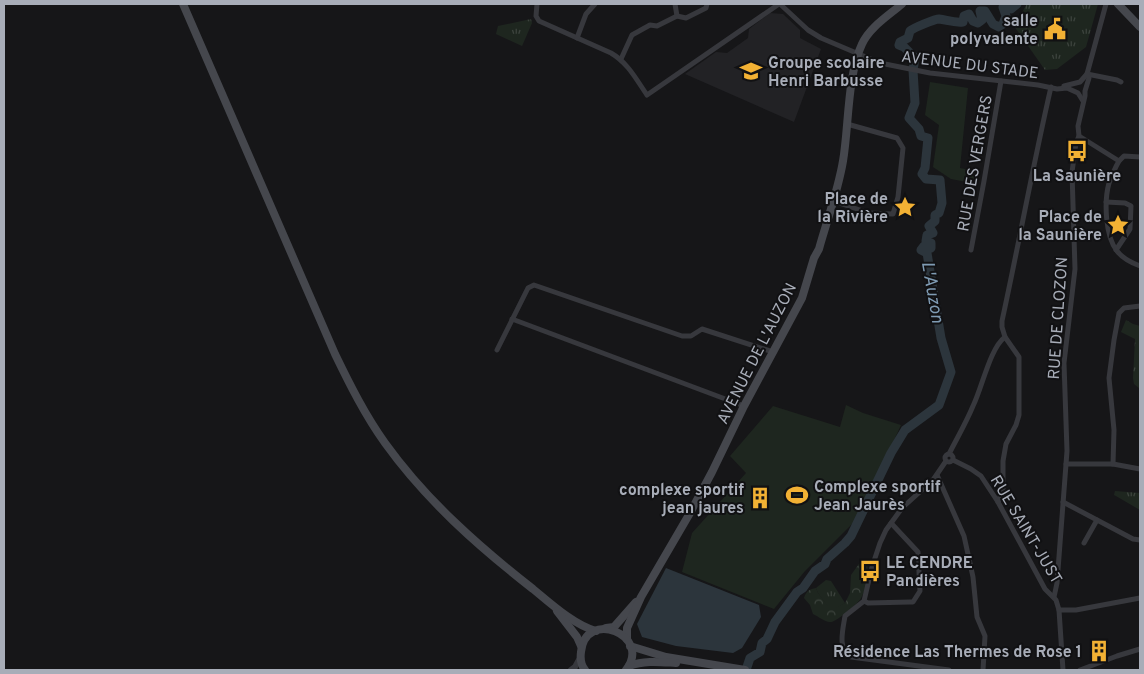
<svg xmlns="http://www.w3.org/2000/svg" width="1144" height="674" viewBox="0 0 1144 674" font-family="Overpass,sans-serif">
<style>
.built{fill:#222225}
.grass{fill:url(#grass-tufts)}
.forest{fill:url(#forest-crowns)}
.pitch{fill:#1e261f}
.water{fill:#2c353c}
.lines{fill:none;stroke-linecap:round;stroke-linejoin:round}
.river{stroke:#2c353c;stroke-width:9}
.minor{stroke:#37383d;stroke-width:5}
.tertiary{stroke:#37383d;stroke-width:6}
.secondary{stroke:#45474d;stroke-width:8}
.labels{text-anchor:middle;stroke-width:4;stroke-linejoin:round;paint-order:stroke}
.poi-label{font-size:16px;font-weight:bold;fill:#a8adb8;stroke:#111113;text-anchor:end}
.street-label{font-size:16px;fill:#a8adb8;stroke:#111113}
.water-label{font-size:18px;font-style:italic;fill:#7f9bb3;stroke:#111113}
</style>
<defs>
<pattern id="grass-tufts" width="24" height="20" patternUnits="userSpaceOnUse" patternTransform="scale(1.25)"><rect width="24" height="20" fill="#1e261f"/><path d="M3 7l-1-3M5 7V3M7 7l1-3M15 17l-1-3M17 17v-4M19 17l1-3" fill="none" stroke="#3c433d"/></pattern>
<pattern id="forest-crowns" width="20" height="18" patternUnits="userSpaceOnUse" patternTransform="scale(1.25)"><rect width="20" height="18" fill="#1e261f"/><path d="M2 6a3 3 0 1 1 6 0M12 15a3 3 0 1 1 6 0" fill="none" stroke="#3c433d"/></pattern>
</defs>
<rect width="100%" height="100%" fill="#161618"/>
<path class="built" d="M770,13L783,14L800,30V38L821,49L794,122L685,74L716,52L727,53L748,38L749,29Z"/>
<g class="grass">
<path d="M1027,4H1098L1086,47L1057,69L1045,70L1014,26Z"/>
<path d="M531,19L532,23L522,46L496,34L498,26Z"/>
<path d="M1126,320L1133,324L1140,326L1139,388L1134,384L1133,378L1135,339L1121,332Z"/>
<path d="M1115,491L1140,493V510L1116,496L1114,495Z"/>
<path d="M826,580L831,581L845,603L831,611L818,593L816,588Z"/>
</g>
<path class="forest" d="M861,561L867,564C869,572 866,591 861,598C858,604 837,621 831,622C826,623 818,616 813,614L810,605L804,598C806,591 810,589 816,588L818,593L831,610L845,603L850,593L851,575Z"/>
<g class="pitch">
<path d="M930,82L968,88L960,168L979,172L977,184L951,179L933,167L939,125L925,115Z"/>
<path d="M846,405L863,413L901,425L858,518L805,571L774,609L682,572L692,533L746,473L730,456L773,406L840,427Z"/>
</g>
<path class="water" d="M666,568L759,605L761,617L742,648L733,653L676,646L642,637L637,624Z"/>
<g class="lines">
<path class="river" d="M746,670L750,658L760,652L762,643L767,639L775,622L797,592L803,588L815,571L825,564L827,559L845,543L851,536L891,453L905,430L939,405L951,372L941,338L927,253L921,250L924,246L931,248V243L926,241L927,235L933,233L929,226L935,221V215L939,213L942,203L940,180L926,179L922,174L925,168L928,138L921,136L919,129L909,118L915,103L913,70L915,58L904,47L899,45L900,42L908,38L910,31C913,28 935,19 939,19C947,20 954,23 963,22L964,16L969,14L973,21L978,23L982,20L980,11H985L993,24L999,27L1003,24L1006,16L1003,7L1011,9L1017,4"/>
<g class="minor">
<path d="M537,4L536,16L539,21L611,53C628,63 636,79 647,95L779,4"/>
<path d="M675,4L677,16"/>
<path d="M780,4L808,30L821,38L880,63L930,73L1038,85L1057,89L1067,88L1078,93L1083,101"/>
<path d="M577,38L586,14L595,4"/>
<path d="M621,59L632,35L650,25L657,26L677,16L686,18L706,8L707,4"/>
<path d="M1087,74L1117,80L1121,82"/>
<path d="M1064,86L1080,82L1087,74"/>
<path d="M1079,136L1119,161L1124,156L1140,157"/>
<path d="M1119,161C1115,168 1112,175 1109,183C1104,201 1105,236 1117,251C1123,259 1132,263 1140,266"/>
<path d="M833,201L869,213L893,214L898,197L903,148L897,138L847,124"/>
<path d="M1106,202L1125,203L1131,206L1130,229L1116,250"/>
<path d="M971,250L984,181L1001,81"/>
<path d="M512,319L744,406"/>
<path d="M497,350L528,288L534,285L682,336H691L702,329L773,352"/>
<path d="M949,454C957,438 966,423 973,406C982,388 990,348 1005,337L1002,327V321C1019,243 1033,165 1051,87"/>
<circle cx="949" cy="458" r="4"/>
<path d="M953,460L971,469L981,476L998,502L1045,589L1056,600L1059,610L1063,670"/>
<path d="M946,461L933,480L902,508L886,530L880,543L872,567L864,601L845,616C843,629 837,650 851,657L949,670"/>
<path d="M1066,464H1113L1140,469"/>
<path d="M1113,464L1114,430L1109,378L1114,340L1119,313L1124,308L1140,306"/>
<path d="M937,475L964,536L973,577L977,617L985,636L983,670"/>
<path d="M998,502L1003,489V461L1006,444L1016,425L1019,415V357L1005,337"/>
<path d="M1063,502L1133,539L1140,540"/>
<path d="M1084,543L1097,520"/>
<path d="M1054,597L1057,583L1067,451L1064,363L1075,269L1072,172L1076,143L1079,136L1078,126L1085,96V91L1089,78L1087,74L1106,4"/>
<path d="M864,601L868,603L910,602H913L920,591L918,552L891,523"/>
<path d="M1059,610H1076L1140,598"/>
<path d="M1080,670L1117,656L1140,649"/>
</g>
<path class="tertiary" d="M571,670L575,667L580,658"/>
<g class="secondary">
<path d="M183,4L335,354C350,385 365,415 385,443C426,500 478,546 533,589C550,603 574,625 596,631"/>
<path d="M1118,4L1140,27"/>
<path d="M557,611L577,637L581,646"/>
<path d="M606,628L614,627L636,602"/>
<path d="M627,639V628L641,597L690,513L712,472L744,406L802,298L814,258L819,249C827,220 838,191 843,161C849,126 847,76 862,44C870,27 888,16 902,4"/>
<path d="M630,646L666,657L745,670"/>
<path d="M629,666C645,660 660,662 676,663"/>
<path d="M585,670C581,665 580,659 581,652C585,608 653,635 626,670"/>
</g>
</g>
<defs>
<g id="civic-bare" transform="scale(1.725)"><path d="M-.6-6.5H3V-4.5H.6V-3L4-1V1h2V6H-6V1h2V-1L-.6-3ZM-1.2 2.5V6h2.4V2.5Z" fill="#f2b134" stroke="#111113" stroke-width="2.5" paint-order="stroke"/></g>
<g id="school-bare" transform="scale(1.725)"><path d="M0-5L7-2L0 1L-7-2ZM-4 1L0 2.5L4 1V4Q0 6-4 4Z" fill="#f2b134" stroke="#111113" stroke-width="2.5" paint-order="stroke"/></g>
<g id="bus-bare" transform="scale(1.725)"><path d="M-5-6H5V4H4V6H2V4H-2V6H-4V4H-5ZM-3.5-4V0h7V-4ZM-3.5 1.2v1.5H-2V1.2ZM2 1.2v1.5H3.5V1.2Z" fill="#f2b134" stroke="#111113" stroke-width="2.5" paint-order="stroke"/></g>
<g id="sight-bare" transform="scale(1.725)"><path d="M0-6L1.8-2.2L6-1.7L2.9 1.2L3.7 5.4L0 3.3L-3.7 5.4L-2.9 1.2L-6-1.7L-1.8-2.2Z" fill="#f2b134" stroke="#111113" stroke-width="2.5" paint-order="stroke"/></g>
<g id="stadium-bare" transform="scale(1.725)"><path d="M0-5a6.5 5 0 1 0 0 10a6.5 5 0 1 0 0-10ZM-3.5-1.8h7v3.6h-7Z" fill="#f2b134" stroke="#111113" stroke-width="2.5" paint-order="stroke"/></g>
<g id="building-bare" transform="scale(1.725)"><path d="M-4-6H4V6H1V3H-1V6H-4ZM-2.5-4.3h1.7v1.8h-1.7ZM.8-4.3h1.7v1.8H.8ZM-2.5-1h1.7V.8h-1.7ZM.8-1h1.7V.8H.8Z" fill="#f2b134" stroke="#111113" stroke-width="2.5" paint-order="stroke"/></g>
</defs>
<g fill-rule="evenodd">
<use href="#civic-bare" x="1055" y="29"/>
<use href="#school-bare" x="751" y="71"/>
<use href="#bus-bare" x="1077" y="151"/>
<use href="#sight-bare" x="905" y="207"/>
<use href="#sight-bare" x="1118" y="225"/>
<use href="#stadium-bare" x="797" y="495"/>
<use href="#building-bare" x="760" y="498"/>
<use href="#bus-bare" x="870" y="571"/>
<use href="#building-bare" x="1099" y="651"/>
</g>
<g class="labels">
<g class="poi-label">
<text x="1038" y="26">salle<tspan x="1038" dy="18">polyvalente</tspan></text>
<text x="768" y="68" text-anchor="start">Groupe scolaire<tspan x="768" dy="18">Henri Barbusse</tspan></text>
<text x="1077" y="181" text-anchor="middle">La Saunière</text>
<text x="888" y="204">Place de<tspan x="888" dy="18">la Rivière</tspan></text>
<text x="1102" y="222">Place de<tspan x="1102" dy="18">la Saunière</tspan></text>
<text x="814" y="492" text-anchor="start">Complexe sportif<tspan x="814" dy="18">Jean Jaurès</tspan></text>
<text x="744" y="495">complexe sportif<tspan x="744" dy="18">jean jaures</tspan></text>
<text x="886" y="568" text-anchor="start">LE CENDRE<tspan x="886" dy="18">Pandières</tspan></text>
<text x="1082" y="657">Résidence Las Thermes de Rose 1</text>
</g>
<g class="street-label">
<text transform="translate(970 64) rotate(7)" y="6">AVENUE DU STADE</text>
<text transform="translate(974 163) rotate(-80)" y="6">RUE DES VERGERS</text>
<text transform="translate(1057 318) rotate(-86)" y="6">RUE DE CLOZON</text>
<text transform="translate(756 353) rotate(-63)" y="6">AVENUE DE L'AUZON</text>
<text transform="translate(1027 529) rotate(59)" y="6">RUE SAINT-JUST</text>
</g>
<g class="water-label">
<text transform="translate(933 292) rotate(80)" y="6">L'Auzon</text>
</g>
</g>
<rect width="1144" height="674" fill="none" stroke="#a8adb8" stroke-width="10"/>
</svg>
